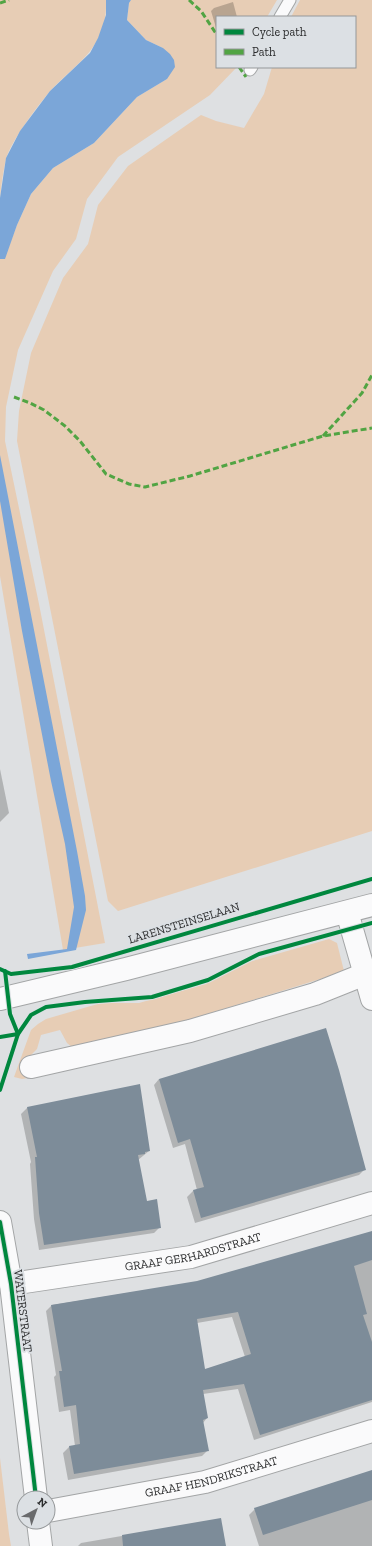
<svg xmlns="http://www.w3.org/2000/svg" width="372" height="1546" viewBox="0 0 372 1546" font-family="'Zilla Slab',serif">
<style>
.green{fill:#e7cdb5}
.water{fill:#7ba6d8}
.shadow{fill:#0003;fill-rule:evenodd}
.building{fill:#7d8c99;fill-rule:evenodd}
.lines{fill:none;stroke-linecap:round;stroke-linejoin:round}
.service-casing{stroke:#a3a5a6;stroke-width:13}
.minor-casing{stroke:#a3a5a6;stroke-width:24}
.tertiary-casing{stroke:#a3a5a6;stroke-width:24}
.secondary-casing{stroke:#a3a5a6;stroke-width:24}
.service{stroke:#fafafb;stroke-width:11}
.minor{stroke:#fafafb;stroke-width:22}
.tertiary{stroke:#fafafb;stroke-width:22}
.secondary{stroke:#fafafb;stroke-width:22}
.quiet{stroke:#51a443;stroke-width:3;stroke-dasharray:6 3;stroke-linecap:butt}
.cycleway-casing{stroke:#dce0e4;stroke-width:6}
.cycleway{stroke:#00873e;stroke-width:4}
.labels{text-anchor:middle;stroke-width:4;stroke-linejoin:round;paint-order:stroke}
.street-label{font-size:12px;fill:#2a2b2c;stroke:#dce0e4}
</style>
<rect width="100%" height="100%" fill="#dee0e2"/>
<g class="green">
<path d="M0,0H106C108,46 79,61 51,90C38,105 11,141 6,159C3,172 1,186 0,198Z"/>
<path d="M131,0H277L267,17H217V67H237L210,95L118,157L87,199L76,239L53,271L18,350L6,407L5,441L39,604L105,943L63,950L0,576V258L4,259L17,225L31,194L53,168L94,143L137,97L167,79L163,48L146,40L127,20L129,3Z"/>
<path d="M300,0H372V831L118,911L108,901L17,441L19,411L31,353L63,278L88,244L98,205L128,166L201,115L216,121L244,128L264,94L272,67H355V17H291Z"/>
<path d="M329,939L337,943L344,971L343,972L165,1027L72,1047L67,1043L60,1030L41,1035L37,1049L26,1060L28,1078L22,1079L14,1077L31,1030L38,1024L46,1019L101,1003H139L206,984L242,964Z"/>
<path d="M0,1458L9,1534L11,1546H0Z"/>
</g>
<g class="water">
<path d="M106,0H131L129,3L127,20L146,40L163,48L170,54L174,60L175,67L167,79L137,97L94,143L53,168L31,194L17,225L5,259H0V198L6,158L20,131L50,91L90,53L98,38L106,15Z"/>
<path d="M0,455L77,851L85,896L86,910L76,950L28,959L27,954L67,949L74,907L65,844L51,781L22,631L0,501Z"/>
</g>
<g class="shadow">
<path d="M233,2L237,17H217V31L211,11L214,8Z"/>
<path d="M0,769L9,813L0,822Z"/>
<path d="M159,1079L364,1170L359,1175L195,1223L187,1197L193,1191L197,1190L185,1144L173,1148L154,1085Z"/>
<path d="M139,1085L149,1151L138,1160L146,1202L160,1227L154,1233L39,1250L34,1219L30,1164L31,1162L21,1114L27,1108Z"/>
<path d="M372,1232V1402L254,1440L238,1389L203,1394L207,1418L203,1423L208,1450L202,1456L68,1480L63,1453L69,1447L75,1446L70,1410L59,1412L54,1377L56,1375L46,1311L52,1305L198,1282ZM232,1317L245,1357L204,1370L197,1323Z"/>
<path d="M372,1472V1546H259L249,1515L255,1509Z"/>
<path d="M220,1519L225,1546H78L81,1543Z"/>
</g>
<g class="building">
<path d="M326,1028L339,1070L366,1170L201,1218L193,1190L204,1187L190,1139L178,1143L159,1079Z"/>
<path d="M140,1084L150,1151L145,1152V1154L138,1155L147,1201L157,1199L161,1228L44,1245L39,1213L35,1157H37L27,1107Z"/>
<path d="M372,1231V1260L354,1266L367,1314L363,1315L372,1342V1400L260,1435L244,1384L203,1390L208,1418L203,1420L209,1451L74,1474L69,1446L80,1444L76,1405L64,1407L59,1371H62L51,1305L197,1281ZM238,1312L251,1354L205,1369L197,1319Z"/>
<path d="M372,1470V1500L263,1535L254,1508Z"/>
<path d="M221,1518L226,1546H123L122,1535Z"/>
</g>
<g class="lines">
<g class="service-casing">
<g id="service">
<path d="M280,17L290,0"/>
<path d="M250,70L252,67"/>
</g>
</g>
<g class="minor-casing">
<g id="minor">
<path d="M347,912L372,999"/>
<path d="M31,1067L190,1031L315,994L365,974"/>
<path id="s1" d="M11,1284L191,1257L372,1203"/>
<path id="s2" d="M48,1511L205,1482L372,1431"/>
</g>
</g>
<g class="tertiary-casing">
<g id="tertiary">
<path d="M0,1222L11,1284L36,1498"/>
<path d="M38,1522L41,1546"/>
</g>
</g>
<g class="secondary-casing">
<path id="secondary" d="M0,999L126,969L372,905"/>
</g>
<use href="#service" class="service"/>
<use href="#minor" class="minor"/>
<use href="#tertiary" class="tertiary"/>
<use href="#secondary" class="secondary"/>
<g class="quiet">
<path d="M189,0L201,11L217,35"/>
<path d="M0,3L9,0"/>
<path d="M239,67L246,77"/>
<path d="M14,397L30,403L44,410L65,426L80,441L106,474L129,484L145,487L190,476L323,436L372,428"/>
<path d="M323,436L362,393L372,375"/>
</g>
<g class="cycleway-casing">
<g id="cycleway">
<path d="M0,969L11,974L72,967L372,879"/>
<path d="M0,1037L18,1034L31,1015L46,1007L85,1002L152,997L208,980L259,954L372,923"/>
<path d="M0,1090L18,1034L10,1014L5,971"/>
<path d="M0,1222L11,1284L36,1498"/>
</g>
</g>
<use href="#cycleway" class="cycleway"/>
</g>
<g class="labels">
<g class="street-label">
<text transform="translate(184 923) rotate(-17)" y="4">LARENSTEINSELAAN</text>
<text dy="4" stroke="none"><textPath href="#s1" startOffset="185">GRAAF GERHARDSTRAAT</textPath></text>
<text transform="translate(23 1311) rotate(83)" y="4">WATERSTRAAT</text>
<text dy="4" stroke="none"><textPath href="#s2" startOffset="167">GRAAF HENDRIKSTRAAT</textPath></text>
</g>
</g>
<rect x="216" y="16" width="140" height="52" fill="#dce0e4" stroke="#95989a"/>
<rect x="224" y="29" width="20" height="6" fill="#00873e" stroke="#95989a"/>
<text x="252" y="36" font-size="12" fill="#2a2b2c">Cycle path</text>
<rect x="224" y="49" width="20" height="6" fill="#51a443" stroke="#95989a"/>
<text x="252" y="56" font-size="12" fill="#2a2b2c">Path</text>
<g transform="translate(36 1510) rotate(41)"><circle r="19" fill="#dce0e4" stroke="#95989a"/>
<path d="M0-3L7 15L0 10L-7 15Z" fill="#696a6c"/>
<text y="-6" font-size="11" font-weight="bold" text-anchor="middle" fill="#2a2b2c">N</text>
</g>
</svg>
